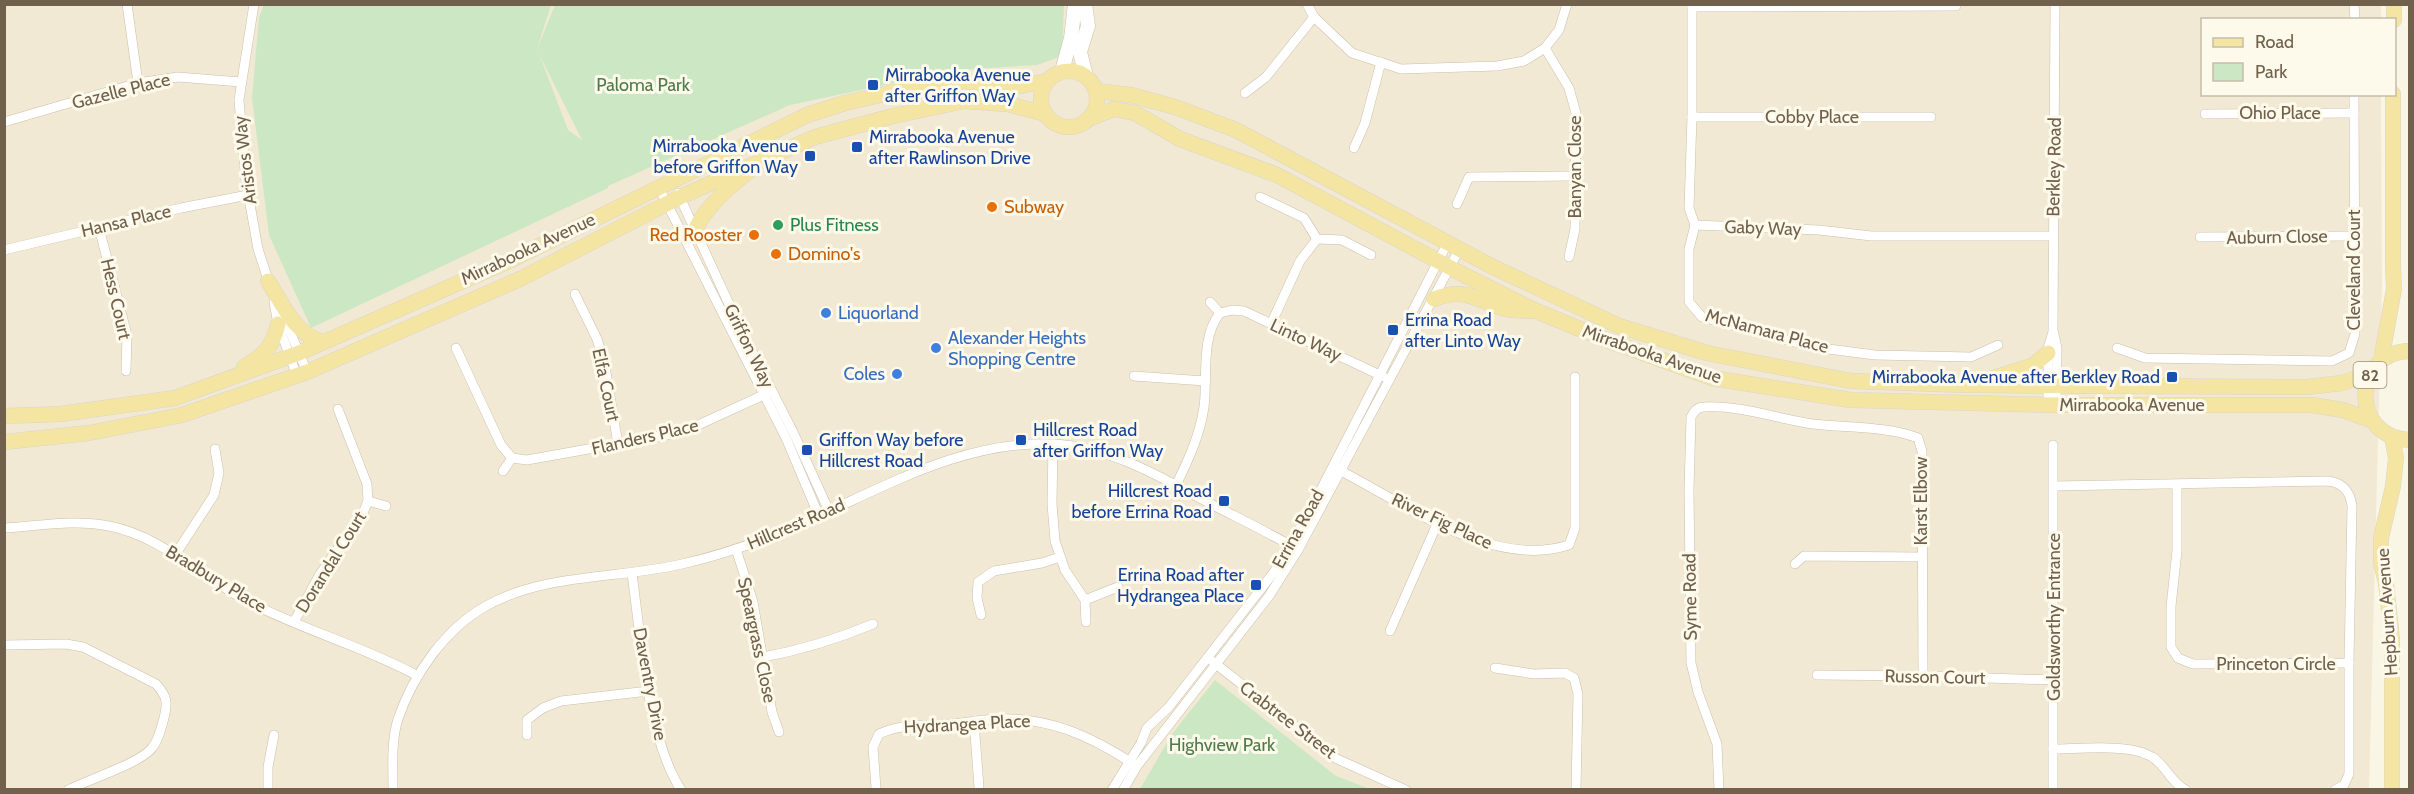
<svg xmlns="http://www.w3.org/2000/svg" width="2414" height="794" viewBox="0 0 2414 794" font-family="Cabin,sans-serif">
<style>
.residential{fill:#f2e9d4}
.green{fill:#cce7c4;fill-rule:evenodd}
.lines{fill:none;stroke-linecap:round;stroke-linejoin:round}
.street-casing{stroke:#cbbfac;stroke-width:10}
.secondary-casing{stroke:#cec0aa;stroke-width:15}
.primary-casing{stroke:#dad6d0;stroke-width:16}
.street{stroke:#fff;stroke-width:9}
.secondary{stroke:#fff;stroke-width:14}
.primary{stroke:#f4e5a2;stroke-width:15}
.transit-dot{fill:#1a4fb4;stroke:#fefaeb;stroke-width:2}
.food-dot{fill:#e8710a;stroke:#fefaeb;stroke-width:2}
.leisure-dot{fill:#2e9e5b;stroke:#fefaeb;stroke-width:2}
.shop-dot{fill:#3f7fe0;stroke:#fefaeb;stroke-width:2}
.labels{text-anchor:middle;stroke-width:6;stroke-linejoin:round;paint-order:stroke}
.shield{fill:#fefaeb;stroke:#9b8e7c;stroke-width:1.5}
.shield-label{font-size:16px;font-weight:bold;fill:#71604c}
.transit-label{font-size:18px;fill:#164399;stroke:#fefaeb;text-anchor:start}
.park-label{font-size:18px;fill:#4e7c48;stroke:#fefaeb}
.street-label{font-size:18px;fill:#71604c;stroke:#fefaeb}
.food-label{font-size:18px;fill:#c56008;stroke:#fefaeb;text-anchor:start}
.leisure-label{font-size:18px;fill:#27864d;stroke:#fefaeb;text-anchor:start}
.shop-label{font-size:18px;fill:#366cbe;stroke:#fefaeb;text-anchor:start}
</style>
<rect width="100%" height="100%" fill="#faf6e5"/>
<path class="residential" d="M5,5H2381V19L2202,20V94L2381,95L2382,285L2369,789L5,790Z"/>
<g class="green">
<path d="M264,5H551L537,49L555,5H1064L1062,56L1037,65L955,70L790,105L608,186V188L311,328L269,235L252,98L259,17ZM538,51V52L582,140L568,130Z"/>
<path d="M1215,680L1336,776L1370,789H1140L1172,734Z"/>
</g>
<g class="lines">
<g class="street-casing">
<g id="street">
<path d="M127,4L138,83"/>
<path d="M254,4L239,100L246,182L258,249L270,286"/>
<path d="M1307,4L1314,17L1352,53L1401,69L1497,66L1524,61L1545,48L1559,30L1567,4"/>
<path d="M1692,4V117L1689,208L1695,225L1819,230L1871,236H2053"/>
<path d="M2055,4L2053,330L2057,348L2056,405"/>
<path d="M2354,4L2355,20"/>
<path d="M1692,7L1956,6"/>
<path d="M1545,48L1569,88L1576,113L1575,229L1569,257"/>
<path d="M1245,93L1266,77L1314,17"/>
<path d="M2205,114L2354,113"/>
<path d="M1692,117H1931"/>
<path d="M4,122L138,83L178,77L241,82"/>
<path d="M1354,148L1365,123L1381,62"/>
<path d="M658,186L786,438L819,516"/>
<path d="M678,193L740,328L794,434L829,511"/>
<path d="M1260,197L1304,218L1317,239L1342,240L1371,255"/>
<path d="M1457,204L1469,177L1574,176"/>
<path d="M1695,225L1689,249V302L1702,317L1813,347L1875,355L1971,357L1998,345"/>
<path d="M99,228L127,335L126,371"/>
<path d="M2200,237L2353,236"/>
<path d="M4,250L181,208L248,195"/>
<path d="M575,294L597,339L604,361L618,444"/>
<path d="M274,302L278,324L297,376"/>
<path d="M1210,302L1220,313"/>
<path d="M282,318L286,322L307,372"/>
<path d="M1271,324L1300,261L1317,239"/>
<path d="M456,348L501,445L512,458L527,460L683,432L772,391"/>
<path d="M2117,348L2145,358L2332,361L2349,353L2355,334L2354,94"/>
<path d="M1134,376L1205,381"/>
<path d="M2048,405V348L2053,332"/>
<path d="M1053,444L1052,504L1055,541L1065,570L1085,600L1086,622"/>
<path d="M2053,445V790"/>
<path d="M1337,469C1405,503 1491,570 1569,545L1575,528V377"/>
<path d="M503,471L512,458"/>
<path d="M1176,485C1188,461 1200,435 1204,407C1208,377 1200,338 1220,313L1232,310L1244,311L1384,377"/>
<path d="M2054,486L2328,481C2343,483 2350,491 2352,506L2349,663L2193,664L2178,658L2171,647V606L2177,551V484"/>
<path d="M368,501L386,506"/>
<path d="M4,528C39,526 75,519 109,526C161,536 201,577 247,601C302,630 363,646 418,676"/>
<path d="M736,549L753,602L772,712L779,732"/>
<path d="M175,555L214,495L219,473L215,449"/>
<path d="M1795,564L1804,556L1922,557"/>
<path d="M632,574C641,637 647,737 681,790"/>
<path d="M1085,600L1118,587"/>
<path d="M981,615L977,598L978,582L994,571L1042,563L1060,557"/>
<path d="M294,622L320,574L363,513L368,501L367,484L338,409"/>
<path d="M1390,631L1438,522"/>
<path d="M4,645L66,644L83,647L156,684C167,696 168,702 164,718C161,728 159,740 152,748C139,764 89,779 68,790"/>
<path d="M763,657C802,650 837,639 873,624"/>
<path d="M1212,661L1337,759L1406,790"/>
<path d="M1495,668L1534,674L1565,673L1574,678L1578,694L1576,790"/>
<path d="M1817,675L1923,676L2053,680"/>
<path d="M974,721L979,787"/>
<path d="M527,735V720L543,708L561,701L649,691"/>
<path d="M2053,749C2079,749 2130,743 2152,757C2166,765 2170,782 2186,790"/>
<path d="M876,788L873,747L879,734C901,723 928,726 952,724C967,723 982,719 998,719C1049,717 1090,736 1132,763"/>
<path d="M268,790V767L274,735"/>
<path d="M393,790C393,767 391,741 398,719C413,675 445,629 486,606C545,573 618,579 682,564C722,555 762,541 800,524C882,489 963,439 1056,444C1113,448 1162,478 1211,504C1240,519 1270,533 1298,550"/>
<path d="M1112,790L1141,743L1147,728L1169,707L1274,572L1309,513L1447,244"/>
<path d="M1123,790L1137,766L1269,596L1298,550L1459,250"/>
<path d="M1719,790L1717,744L1698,692L1691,663L1689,490L1691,417C1694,412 1697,407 1704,407C1741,405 1778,419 1813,424C1847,428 1887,426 1918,438L1922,451L1923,676"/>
<path d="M2335,790L2344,785L2349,774V663"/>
</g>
</g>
<g class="secondary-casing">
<g id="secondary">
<path d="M1085,4L1088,26L1080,52L1086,76"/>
<path d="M1062,71L1071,38L1075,4"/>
</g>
</g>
<g class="primary-casing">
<g id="primary">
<path d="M2394,20V4"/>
<circle cx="1069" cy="99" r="28"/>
<path d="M1096,91L1131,95L1175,107L1236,130L1493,267L1619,326L1707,353L1851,381L1964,385L2307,387L2342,383L2370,374"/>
<path d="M1088,119L1114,109L1135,113L1180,139L1277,175L1466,276L1536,311L1612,342L1712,378L1850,400L2056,405H2312L2343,410L2373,421"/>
<path d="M695,230C706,207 727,188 748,172"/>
<path d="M268,281C282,303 295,335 323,342"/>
<path d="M1434,299C1466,286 1477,301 1506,309C1514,311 1523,310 1530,311"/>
<path d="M2410,351C2351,352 2350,438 2410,440"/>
<path d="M2381,361L2394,289L2393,266V94"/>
<path d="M244,367C264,355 273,347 278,324"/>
<path d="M1990,379L2032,366L2048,353"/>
<path d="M4,416L61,414L175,398L299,353L511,260L807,115L845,103L929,84L961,81L1020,86L1047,81"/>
<path d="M2392,437L2396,458L2393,486L2381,538V563L2386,583L2392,639V790"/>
<path d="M4,442L89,433L182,415L307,372L520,279L680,197L815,137L893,116L964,101L1007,104L1046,114"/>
</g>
</g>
<use href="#street" class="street"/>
<use href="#secondary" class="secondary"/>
<use href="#primary" class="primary"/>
</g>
<g class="transit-dot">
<rect x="867" y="79" width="12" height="12" rx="3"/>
<rect x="851" y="141" width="12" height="12" rx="3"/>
<rect x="804" y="150" width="12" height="12" rx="3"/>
<rect x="1387" y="324" width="12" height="12" rx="3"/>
<rect x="2166" y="371" width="12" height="12" rx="3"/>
<rect x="1015" y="434" width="12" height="12" rx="3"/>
<rect x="801" y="444" width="12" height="12" rx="3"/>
<rect x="1218" y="495" width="12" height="12" rx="3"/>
<rect x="1250" y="579" width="12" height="12" rx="3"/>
</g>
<g class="food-dot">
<circle cx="992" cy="207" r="6"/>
<circle cx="754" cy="235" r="6"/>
<circle cx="776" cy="254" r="6"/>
</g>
<circle class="leisure-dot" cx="778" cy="225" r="6"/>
<g class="shop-dot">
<circle cx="826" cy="313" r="6"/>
<circle cx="936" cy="348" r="6"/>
<circle cx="897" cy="374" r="6"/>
</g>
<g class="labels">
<rect class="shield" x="2353.5" y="362" width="33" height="26" rx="4.5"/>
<g class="shield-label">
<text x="2370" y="381">82</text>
</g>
<g class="transit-label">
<text x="885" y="81">Mirrabooka Avenue<tspan x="885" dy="21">after Griffon Way</tspan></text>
<text x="869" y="143">Mirrabooka Avenue<tspan x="869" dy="21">after Rawlinson Drive</tspan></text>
<text x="798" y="152" text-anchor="end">Mirrabooka Avenue<tspan x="798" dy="21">before Griffon Way</tspan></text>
<text x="1405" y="326">Errina Road<tspan x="1405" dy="21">after Linto Way</tspan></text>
<text x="2160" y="383" text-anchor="end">Mirrabooka Avenue after Berkley Road</text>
<text x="1033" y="436">Hillcrest Road<tspan x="1033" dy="21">after Griffon Way</tspan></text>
<text x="819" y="446">Griffon Way before<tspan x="819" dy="21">Hillcrest Road</tspan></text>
<text x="1212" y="497" text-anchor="end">Hillcrest Road<tspan x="1212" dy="21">before Errina Road</tspan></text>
<text x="1244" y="581" text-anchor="end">Errina Road after<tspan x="1244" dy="21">Hydrangea Place</tspan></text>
</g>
<g class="park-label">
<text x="643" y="91">Paloma Park</text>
<text x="1222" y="751">Highview Park</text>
</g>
<g class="street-label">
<text transform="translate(121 91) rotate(-14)" y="6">Gazelle Place</text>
<text x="2280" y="119">Ohio Place</text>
<text x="1812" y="123">Cobby Place</text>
<text transform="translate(245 160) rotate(-97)" y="6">Aristos Way</text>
<text transform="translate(1575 167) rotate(-90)" y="6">Banyan Close</text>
<text transform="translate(2054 167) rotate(-89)" y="6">Berkley Road</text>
<text transform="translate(126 221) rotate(-13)" y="6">Hansa Place</text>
<text transform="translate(1763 228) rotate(2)" y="6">Gaby Way</text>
<text transform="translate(2277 237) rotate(-1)" y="6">Auburn Close</text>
<text transform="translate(528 249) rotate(-25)" y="6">Mirrabooka Avenue</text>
<text transform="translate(2354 270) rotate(-90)" y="6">Cleveland Court</text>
<text transform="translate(116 299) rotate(77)" y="6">Hess Court</text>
<text transform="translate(1767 331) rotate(15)" y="6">McNamara Place</text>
<text transform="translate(1306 340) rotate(25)" y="6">Linto Way</text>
<text transform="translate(749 346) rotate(64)" y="6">Griffon Way</text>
<text transform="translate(1652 354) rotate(19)" y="6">Mirrabooka Avenue</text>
<text transform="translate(606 385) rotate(78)" y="6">Elfa Court</text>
<text x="2132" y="411">Mirrabooka Avenue</text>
<text transform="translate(645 437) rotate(-13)" y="6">Flanders Place</text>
<text transform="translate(1921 501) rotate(-90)" y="6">Karst Elbow</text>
<text transform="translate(1442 521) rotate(25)" y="6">River Fig Place</text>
<text transform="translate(796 524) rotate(-23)" y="6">Hillcrest Road</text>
<text transform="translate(1298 529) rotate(-61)" y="6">Errina Road</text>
<text transform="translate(331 562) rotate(-58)" y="6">Dorandal Court</text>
<text transform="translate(216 579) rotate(31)" y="6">Bradbury Place</text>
<text transform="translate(1690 597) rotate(-91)" y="6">Syme Road</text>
<text transform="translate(2387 612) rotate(-94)" y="6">Hepburn Avenue</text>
<text transform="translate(2054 617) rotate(-90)" y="6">Goldsworthy Entrance</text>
<text transform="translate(757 640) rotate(78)" y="6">Speargrass Close</text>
<text x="2276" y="670">Princeton Circle</text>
<text transform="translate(1935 677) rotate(1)" y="6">Russon Court</text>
<text transform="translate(650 684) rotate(79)" y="6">Daventry Drive</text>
<text transform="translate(1288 720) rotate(37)" y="6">Crabtree Street</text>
<text transform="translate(967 724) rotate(-3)" y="6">Hydrangea Place</text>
</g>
<g class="food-label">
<text x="1004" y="213">Subway</text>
<text x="742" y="241" text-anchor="end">Red Rooster</text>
<text x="788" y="260">Domino's</text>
</g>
<g class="leisure-label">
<text x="790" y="231">Plus Fitness</text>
</g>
<g class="shop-label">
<text x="838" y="319">Liquorland</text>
<text x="948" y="344">Alexander Heights<tspan x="948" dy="21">Shopping Centre</tspan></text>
<text x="885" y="380" text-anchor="end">Coles</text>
</g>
</g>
<rect width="2414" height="794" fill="none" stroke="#71604c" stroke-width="12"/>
<rect x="2201" y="18" width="195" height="78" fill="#fefaeb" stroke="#c6bcab" stroke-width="1.5"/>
<rect x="2213" y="38" width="30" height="9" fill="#f4e5a2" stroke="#c6bcab" stroke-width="1.5"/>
<text x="2255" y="48" font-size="18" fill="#71604c">Road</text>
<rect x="2213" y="63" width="30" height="18" fill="#cce7c4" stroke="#c6bcab" stroke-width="1.5"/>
<text x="2255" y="78" font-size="18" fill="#71604c">Park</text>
</svg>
